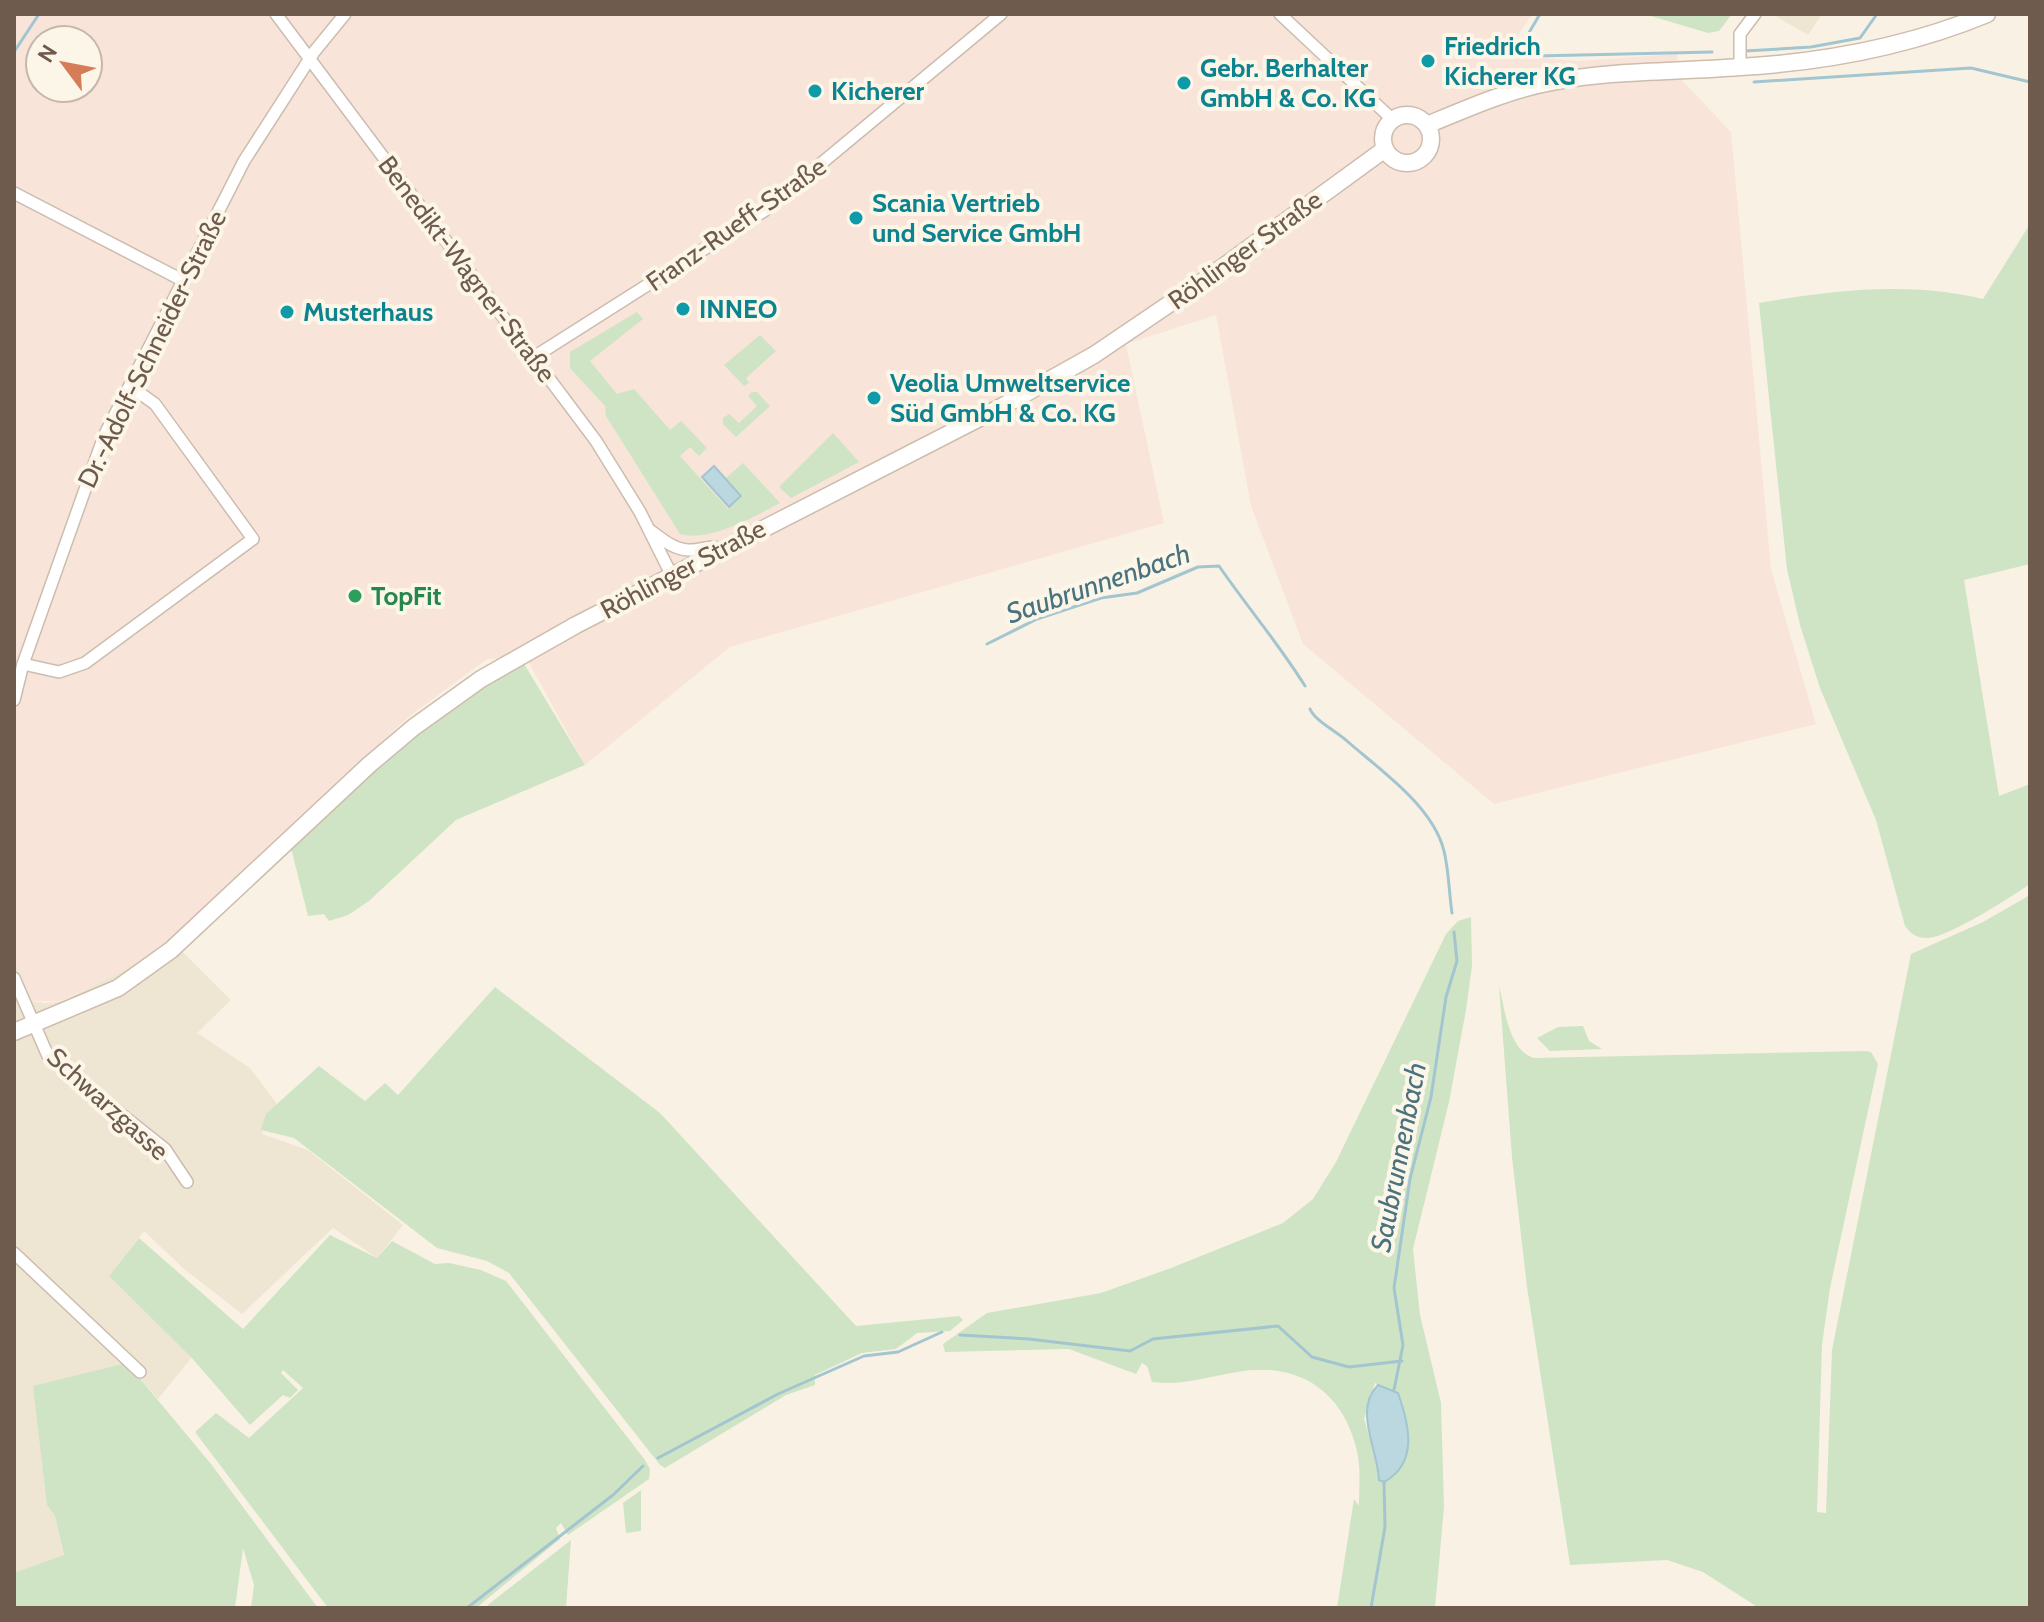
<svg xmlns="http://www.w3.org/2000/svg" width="2044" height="1622" viewBox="0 0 2044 1622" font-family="Cabin,sans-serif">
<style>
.residential{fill:#efe5d3}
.commercial{fill:#f8e4d9;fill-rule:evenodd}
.green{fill:#cfe4c4;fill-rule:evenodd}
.water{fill:#bbd7df;stroke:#a3c5d0;stroke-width:2}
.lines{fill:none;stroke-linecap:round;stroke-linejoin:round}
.stream{stroke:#a3c5d0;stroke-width:3}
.street-casing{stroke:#cbbdaf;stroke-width:14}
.secondary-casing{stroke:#cdbdad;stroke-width:19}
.street{stroke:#fff;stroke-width:11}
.secondary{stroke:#fff;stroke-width:16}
.culture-dot{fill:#0f9aa8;stroke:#fcf6e9;stroke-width:3}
.leisure-dot{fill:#2e9e5b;stroke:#fcf6e9;stroke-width:3}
.labels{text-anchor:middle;stroke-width:8;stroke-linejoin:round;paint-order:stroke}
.culture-label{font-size:26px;font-weight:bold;fill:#0d838f;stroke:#fcf6e9;text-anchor:start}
.street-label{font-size:26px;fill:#6e5b4d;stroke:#fcf6e9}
.leisure-label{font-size:26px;font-weight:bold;fill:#27864d;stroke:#fcf6e9;text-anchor:start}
.water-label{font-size:28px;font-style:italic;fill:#4a727f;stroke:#fcf6e9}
</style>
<rect width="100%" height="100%" fill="#f9f2e4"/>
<g class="residential">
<path d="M1772,14H1822L1808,35Z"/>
<path d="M182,951L231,1000L197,1033L250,1068L277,1104L266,1116L262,1134L308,1150L403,1225L377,1258L333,1228L242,1314L184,1269L144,1231L109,1276L192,1357L158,1399L127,1363L47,1505L55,1516L64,1556L14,1573V961L32,1001L45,1003L62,1001L148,957Z"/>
</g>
<path class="commercial" d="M14,14H1532L1514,42L1533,57L1578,61L1677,54V75L1731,132L1771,569L1816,724L1494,804L1303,644L1251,506L1216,315L1126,344L1164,523L730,647L585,765L527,659H487L411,715L364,757L203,912L148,957L61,1001H32L14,961ZM40,40H88V88H40Z"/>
<g class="green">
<path d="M1644,14H1732L1719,31L1708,33Z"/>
<path d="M2030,224V564L1964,580L1999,796L2030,784V884C2011,897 1948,938 1927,938C1916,938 1911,934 1905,926L1876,820L1820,688L1800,625L1787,569L1759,303C1832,290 1910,281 1983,299Z"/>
<path d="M637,312L643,319L590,361L617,394L634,389L670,430L681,421L707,448L699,456L690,447L680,456L728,509L743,496L726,478L743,463L780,503C753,517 710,542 680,534L606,416L605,406L570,368V352Z"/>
<path d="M760,335L776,351L746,378L749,383L744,386L724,365Z"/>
<path d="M752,392H757L770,406L736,437L723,424V418L729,414L739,423L757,406L748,396Z"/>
<path d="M833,433L859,462L791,498L779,487Z"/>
<path d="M523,662L585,765L456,820L369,901L348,915L329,921L324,914L308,916L291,848L387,758L463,700Z"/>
<path d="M2030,895V1608H1759L1703,1572L1667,1560L1570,1565L1527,1287L1512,1157L1499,986C1505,1008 1508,1050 1534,1058L1865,1051L1871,1052L1878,1064L1830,1288L1822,1345L1817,1512L1826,1513L1832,1350L1911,954L1983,922Z"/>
<path d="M1471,917L1472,966L1466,1010L1449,1102L1413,1249L1420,1315L1441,1403L1444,1507L1435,1608H1337L1354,1499L1359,1506C1359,1489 1361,1468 1357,1451C1343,1390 1297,1361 1237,1372C1206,1377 1183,1386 1152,1382L1147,1366L1142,1363L1136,1374L1069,1349L945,1352L943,1344L987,1313L1101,1293L1171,1268L1283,1223L1313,1199L1336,1162L1446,934L1458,921ZM1375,1383L1401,1399L1404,1459L1383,1482L1364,1419Z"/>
<path d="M495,987L660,1113L856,1326L959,1316L963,1320L950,1331L917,1333L896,1349L862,1353L815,1375V1385L786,1395L665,1468L660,1465L509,1273L487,1261L437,1248L294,1138L261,1130L266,1114L319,1066L365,1101L385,1083L398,1095Z"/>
<path d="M1583,1026L1589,1041L1602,1049L1550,1051L1537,1038L1558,1027Z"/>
<path d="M330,1235L377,1258L392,1241L435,1264L449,1263L481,1270L506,1281L645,1460L650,1469L649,1479L568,1535L561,1523L556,1528L560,1539L476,1608H328L195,1432L216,1413L249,1438L303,1388L283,1370L281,1373L298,1390L290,1398L283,1395L250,1425L191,1357L109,1276L139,1238L243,1329Z"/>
<path d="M127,1363L211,1464L318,1608H251L254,1585L243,1548L235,1608H14V1573L64,1555L55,1516L47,1505L33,1386Z"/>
<path d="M641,1490V1531L626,1533L623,1503Z"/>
<path d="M571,1540L566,1608H485L489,1604Z"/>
</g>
<g class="water">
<path d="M714,466L741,496L729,507L702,477Z"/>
<path d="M1378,1385L1398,1393C1409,1424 1419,1463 1384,1482L1379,1480C1378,1449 1353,1410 1378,1385Z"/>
</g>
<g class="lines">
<g class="stream">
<path d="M254,14H261"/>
<path d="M1540,14L1527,36L1529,53L1536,56L1712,52"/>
<path d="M1745,51L1811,47L1860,38L1877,14"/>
<path d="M14,52L39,14"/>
<path d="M1754,82L1971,68L2030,82"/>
<path d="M987,644L1037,619L1101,598L1137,593L1198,567L1219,566C1248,608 1279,644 1305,686"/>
<path d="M1310,709C1315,721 1336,731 1347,741C1380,770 1433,806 1444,851C1449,871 1449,893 1452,913"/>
<path d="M960,1335L1029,1339L1130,1351L1153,1339L1278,1326L1312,1357L1349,1367L1402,1361"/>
<path d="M1394,1390L1403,1345L1394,1288L1410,1179L1431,1097L1446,997L1457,961L1454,932"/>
<path d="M658,1458L778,1394L864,1356L898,1352L942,1332"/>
<path d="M467,1608L613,1495L643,1466"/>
<path d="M1371,1608L1385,1527L1384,1482"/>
</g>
<g class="street-casing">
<g id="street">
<path d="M276,14L596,441L640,512L672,576"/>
<path d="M1280,14L1393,120"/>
<path d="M1740,67V34L1755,14"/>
<path d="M14,193L182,280"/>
<path d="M534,357L764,211L1001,14"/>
<path d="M651,531C662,539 673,549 688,550C701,551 708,544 722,549"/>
<path d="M23,664L59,672L85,663L253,539L155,404L130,386"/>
<path d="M14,700L23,664L104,436L244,161L314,52L345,14"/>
<path d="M14,978L48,1056L165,1149L187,1182"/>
<path d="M14,1253L140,1372"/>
</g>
</g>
<g class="secondary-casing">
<g id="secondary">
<circle cx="1407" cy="139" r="24"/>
<path d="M1427,125C1468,108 1508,90 1552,82C1614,70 1677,72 1740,67C1826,62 1907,47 1987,14"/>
<path d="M14,1032L118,988L171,950L370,764L414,727L481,679L576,625L1003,406L1094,355L1212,275L1385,149"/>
</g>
</g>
<use href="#street" class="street"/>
<use href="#secondary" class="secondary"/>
</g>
<g class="culture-dot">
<circle cx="1428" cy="61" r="8"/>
<circle cx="1184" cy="83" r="8"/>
<circle cx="815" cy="91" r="8"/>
<circle cx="856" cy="218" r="8"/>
<circle cx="683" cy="309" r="8"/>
<circle cx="287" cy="312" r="8"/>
<circle cx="874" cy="398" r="8"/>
</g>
<circle class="leisure-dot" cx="355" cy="596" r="8"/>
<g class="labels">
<g class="culture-label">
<text x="1444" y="55">Friedrich<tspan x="1444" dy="30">Kicherer KG</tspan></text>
<text x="1200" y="77">Gebr. Berhalter<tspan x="1200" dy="30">GmbH &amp; Co. KG</tspan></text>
<text x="831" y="100">Kicherer</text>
<text x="872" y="212">Scania Vertrieb<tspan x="872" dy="30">und Service GmbH</tspan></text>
<text x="699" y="318">INNEO</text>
<text x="303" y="321">Musterhaus</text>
<text x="890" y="392">Veolia Umweltservice<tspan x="890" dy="30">Süd GmbH &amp; Co. KG</tspan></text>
</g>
<g class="street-label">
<text transform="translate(736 224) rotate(-35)" y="9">Franz-Rueff-Straße</text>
<text transform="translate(1245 250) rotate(-36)" y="9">Röhlinger Straße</text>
<text transform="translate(467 269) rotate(53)" y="9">Benedikt-Wagner-Straße</text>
<text transform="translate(152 349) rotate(-64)" y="9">Dr.-Adolf-Schneider-Straße</text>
<text transform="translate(683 569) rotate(-28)" y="9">Röhlinger Straße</text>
<text transform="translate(108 1104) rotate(42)" y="9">Schwarzgasse</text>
</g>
<g class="leisure-label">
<text x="371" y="605">TopFit</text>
</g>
<g class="water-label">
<text transform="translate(1098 583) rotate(-19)" y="10">Saubrunnenbach</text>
<text transform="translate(1398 1157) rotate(-79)" y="10">Saubrunnenbach</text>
</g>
</g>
<rect width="2044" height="1622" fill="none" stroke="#6e5b4d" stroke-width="32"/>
<g transform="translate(64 64) rotate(302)"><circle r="38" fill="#fcf6e9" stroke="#c3b8ab" stroke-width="2"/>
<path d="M0-6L14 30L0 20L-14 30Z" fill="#d47d58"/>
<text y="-12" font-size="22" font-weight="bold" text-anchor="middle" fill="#6e5b4d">N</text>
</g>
</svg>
